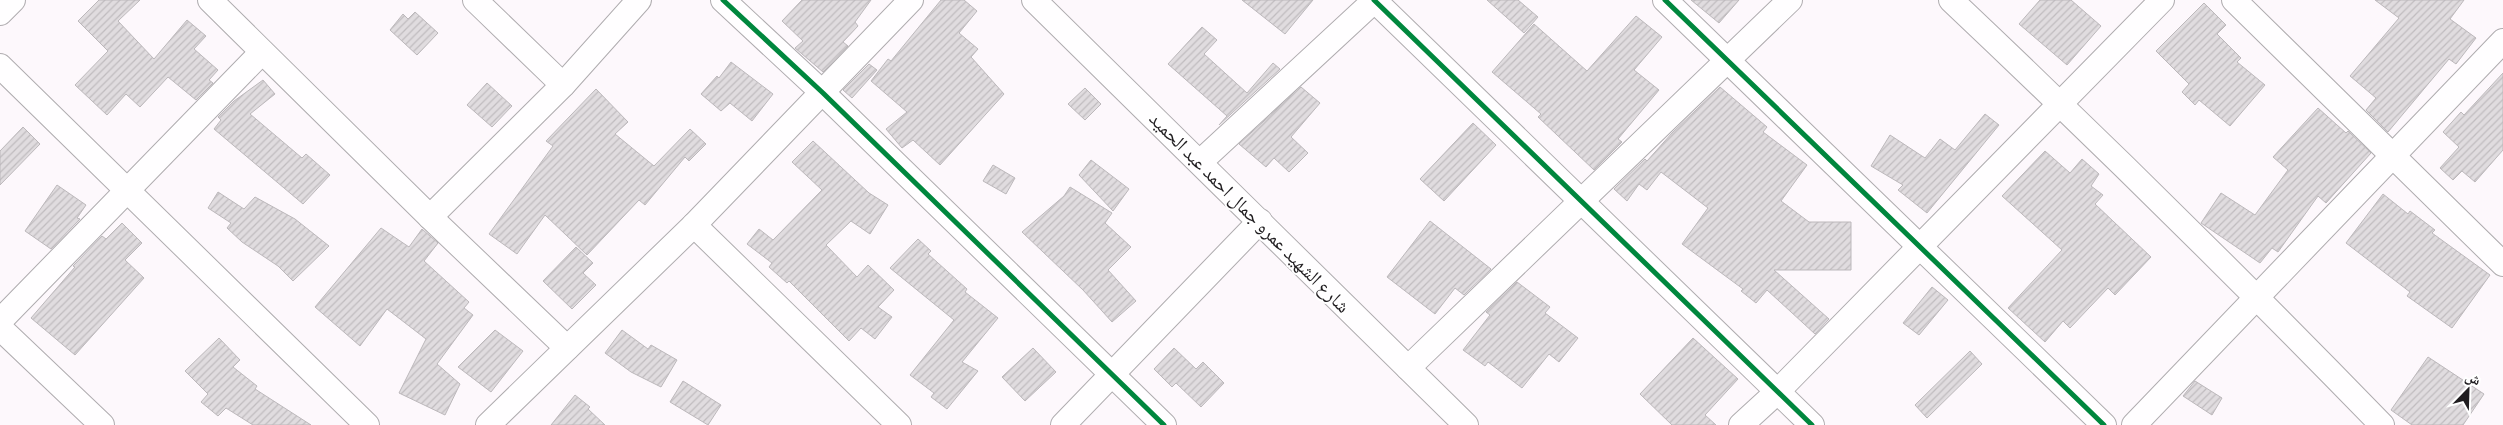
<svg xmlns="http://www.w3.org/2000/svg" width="2503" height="425" viewBox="0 0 2503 425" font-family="Commissioner,'Noto Naskh Arabic',sans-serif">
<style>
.building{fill:url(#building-hatch);stroke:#bcb8bb}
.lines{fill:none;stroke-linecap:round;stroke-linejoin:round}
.minor-casing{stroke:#afacaf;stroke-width:26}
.minor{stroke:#fffeff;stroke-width:24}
.cycleway-casing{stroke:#fff;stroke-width:8}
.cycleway{stroke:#00873e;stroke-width:5}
.labels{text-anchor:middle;stroke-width:4;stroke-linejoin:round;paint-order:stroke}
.street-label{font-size:19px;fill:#201d20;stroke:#fff}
</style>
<defs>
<pattern id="building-hatch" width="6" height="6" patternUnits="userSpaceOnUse" patternTransform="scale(1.25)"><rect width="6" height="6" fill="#e0dcdf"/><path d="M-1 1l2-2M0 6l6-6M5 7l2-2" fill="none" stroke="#c0bcbf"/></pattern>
</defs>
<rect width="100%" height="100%" fill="#fdf8fc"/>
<g class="building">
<path d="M99,0H140L118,21L154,59L187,20L206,36L194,49L218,70L209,80L213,83L196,100L168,77L140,107L126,94L107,115L75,85L108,51L78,21Z"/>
<path d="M802,0H871L855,22L858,26L843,42L848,46L823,72L795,48L803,41L782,21Z"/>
<path d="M941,0H964L977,11L959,33L978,49L971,57L1004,94L940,165L913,140L902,148L886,129L907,112L871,81L888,59L891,61Z"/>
<path d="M1242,0H1313L1285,34Z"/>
<path d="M1487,0H1518L1538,17L1524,33Z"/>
<path d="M1691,0H1739L1719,23Z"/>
<path d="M2040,0H2071L2101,26L2067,65L2019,24Z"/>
<path d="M2375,0H2464L2450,19L2476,38L2456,64L2449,59L2388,132L2366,110L2376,98L2350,76L2399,18Z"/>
<path d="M2204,3L2226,25L2217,34L2241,58L2237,62L2265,85L2230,126L2199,100L2195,105L2182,92L2189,84L2156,51Z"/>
<path d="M415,12L438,33L417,55L390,30L403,14L408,19Z"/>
<path d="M1636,16L1662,37L1634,70L1659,90L1618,139L1622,142L1594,170L1538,117L1541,114L1492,72L1534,24L1587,71Z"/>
<path d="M1202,27L1217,40L1204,54L1247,93L1273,63L1280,69L1219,125L1227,116L1168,64Z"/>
<path d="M731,62L773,94L752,121L730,103L721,111L701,94L717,76L719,78Z"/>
<path d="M869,64L877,70L852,98L843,90Z"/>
<path d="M2503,73V150L2475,182L2462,171L2453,180L2440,168L2459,147L2443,132L2461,112L2464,115Z"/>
<path d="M263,80L275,94L250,114L302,158L306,154L330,175L303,204L214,129L221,120L218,117L234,101Z"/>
<path d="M487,83L512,106L492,127L467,105Z"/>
<path d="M1301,87L1320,103L1291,137L1308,153L1289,172L1274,158L1266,167L1239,144Z"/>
<path d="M1720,87L1767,127L1763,132L1807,165L1781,201L1809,222H1851V270H1774L1829,319L1815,334L1767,290L1756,303L1741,291L1743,289L1682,244L1708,208L1661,172L1647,190L1639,184L1627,201L1614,189L1645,159L1647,161L1672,133Z"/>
<path d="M1085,88L1101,104L1085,120L1068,104Z"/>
<path d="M596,89L628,122L615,134L654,166L690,129L706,144L689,161L685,157L645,205L639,200L587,255L545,215L517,254L489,234L553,146L546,141Z"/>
<path d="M2318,108L2346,133L2348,131L2371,153L2326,203L2318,196L2278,252L2272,248L2260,263L2201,223L2221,193L2255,215L2288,170L2273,157Z"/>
<path d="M1985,114L1999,125L1927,213L1898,190L1903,185L1871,166L1890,135L1925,158L1940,139L1955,150Z"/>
<path d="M1473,123L1496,145L1444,201L1420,179Z"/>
<path d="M23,127L40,144L0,185V151Z"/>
<path d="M813,141L869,193L888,205L870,234L851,221L826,245L857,277L868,265L894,290L878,307L892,317L875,339L861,328L849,341L789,281L787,283L769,267L772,263L747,244L759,229L773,240L822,190L792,162Z"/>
<path d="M2045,151L2070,173L2082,159L2099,174L2091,186L2103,195L2095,204L2151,257L2115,295L2108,288L2070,328L2063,321L2045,342L2008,308L2062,250L2002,196Z"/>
<path d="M1091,160L1129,189L1113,211L1079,175Z"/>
<path d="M993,165L1015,178L1006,194L983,181Z"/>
<path d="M57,185L86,205L77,218L80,219L51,249L25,231Z"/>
<path d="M1070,187L1112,213L1105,223L1131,247L1108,270L1136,301L1112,322L1083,290L1022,232L1064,196Z"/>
<path d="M218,192L244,209L255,197L295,219L329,246L293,281L278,266L242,242L227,228L231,223L208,208Z"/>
<path d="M2383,194L2408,214L2410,211L2435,230L2432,233L2490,275L2452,328L2407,296L2410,292L2346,243Z"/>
<path d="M1430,221L1491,269L1464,295L1455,288L1435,314L1387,277Z"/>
<path d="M122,223L142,243L125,260L144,278L75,355L31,318L75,267L73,266L102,236L106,239Z"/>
<path d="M381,228L409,247L422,229L438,243L424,261L469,302L464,308L473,315L437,364L460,384L445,415L399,393L426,339L387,309L360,346L315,307Z"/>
<path d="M918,239L931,251L928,254L967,289L965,292L998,318L962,362L978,371L947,409L931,397L934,393L910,375L954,320L890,268Z"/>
<path d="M576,247L593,263L583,273L596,285L572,309L543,281Z"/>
<path d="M1517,282L1550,307L1545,313L1578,338L1559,362L1549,354L1522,388L1488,362L1485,366L1463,350L1490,315L1486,312Z"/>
<path d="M1932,287L1948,300L1919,335L1903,323Z"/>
<path d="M495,330L523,351L491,392L458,367Z"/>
<path d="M622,330L648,349L651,345L677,360L661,387L631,372L605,353Z"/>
<path d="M219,338L240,360L233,367L257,386L255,389L311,425H253L226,408L218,416L201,402L208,394L185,371Z"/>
<path d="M1693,338L1738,379L1705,415L1716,425H1672L1640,394Z"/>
<path d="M1033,348L1056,372L1025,401L1002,377Z"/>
<path d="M1174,348L1196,369L1203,362L1224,383L1201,407L1176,383L1172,387L1154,369Z"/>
<path d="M1970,351L1982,364L1927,418L1915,405Z"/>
<path d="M2428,357L2484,394L2463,425H2412L2391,410Z"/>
<path d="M683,381L721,405L708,425L670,402Z"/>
<path d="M2195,381L2222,398L2212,415L2183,396Z"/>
<path d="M575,395L590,407L588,409L605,425H551Z"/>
</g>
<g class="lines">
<g class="minor-casing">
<g id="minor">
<path d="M210,0L430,217L567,348"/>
<path d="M475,0L563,85"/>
<path d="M723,0L823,93L1164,425"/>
<path d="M1034,0L1466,425"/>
<path d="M1374,0L1812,425"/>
<path d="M1665,0L2104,425"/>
<path d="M1951,0C2098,139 2241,280 2382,425"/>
<path d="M2234,0L2503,264"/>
<path d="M0,13L13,0"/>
<path d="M0,66L367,425"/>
<path d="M1200,162L1375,0"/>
<path d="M430,217L563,85L639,0"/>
<path d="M694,225L899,425"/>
<path d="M0,321L262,52"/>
<path d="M0,328L102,425"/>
<path d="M1408,368L1790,0"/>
<path d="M488,425L694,225L911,0"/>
<path d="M1063,425L1260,221"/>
<path d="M1741,425L1777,392L2162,0"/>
<path d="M2134,425L2503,41"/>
</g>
</g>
<use href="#minor" class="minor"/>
<g class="cycleway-casing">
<g id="cycleway">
<path d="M723,0L823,93L1164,425"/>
<path d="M1374,0L1812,425"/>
<path d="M1665,0L2104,425"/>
</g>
</g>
<use href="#cycleway" class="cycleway"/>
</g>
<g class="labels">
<g class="street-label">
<text transform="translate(1250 212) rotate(45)" y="7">شارع الشهيد عمرو جمال احمد عبد الحميد</text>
</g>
</g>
<g transform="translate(2468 390) rotate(23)" stroke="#ffffff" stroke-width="4" paint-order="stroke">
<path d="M0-4L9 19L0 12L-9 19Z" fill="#201d20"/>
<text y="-8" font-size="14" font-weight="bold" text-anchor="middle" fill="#201d20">ش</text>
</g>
</svg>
